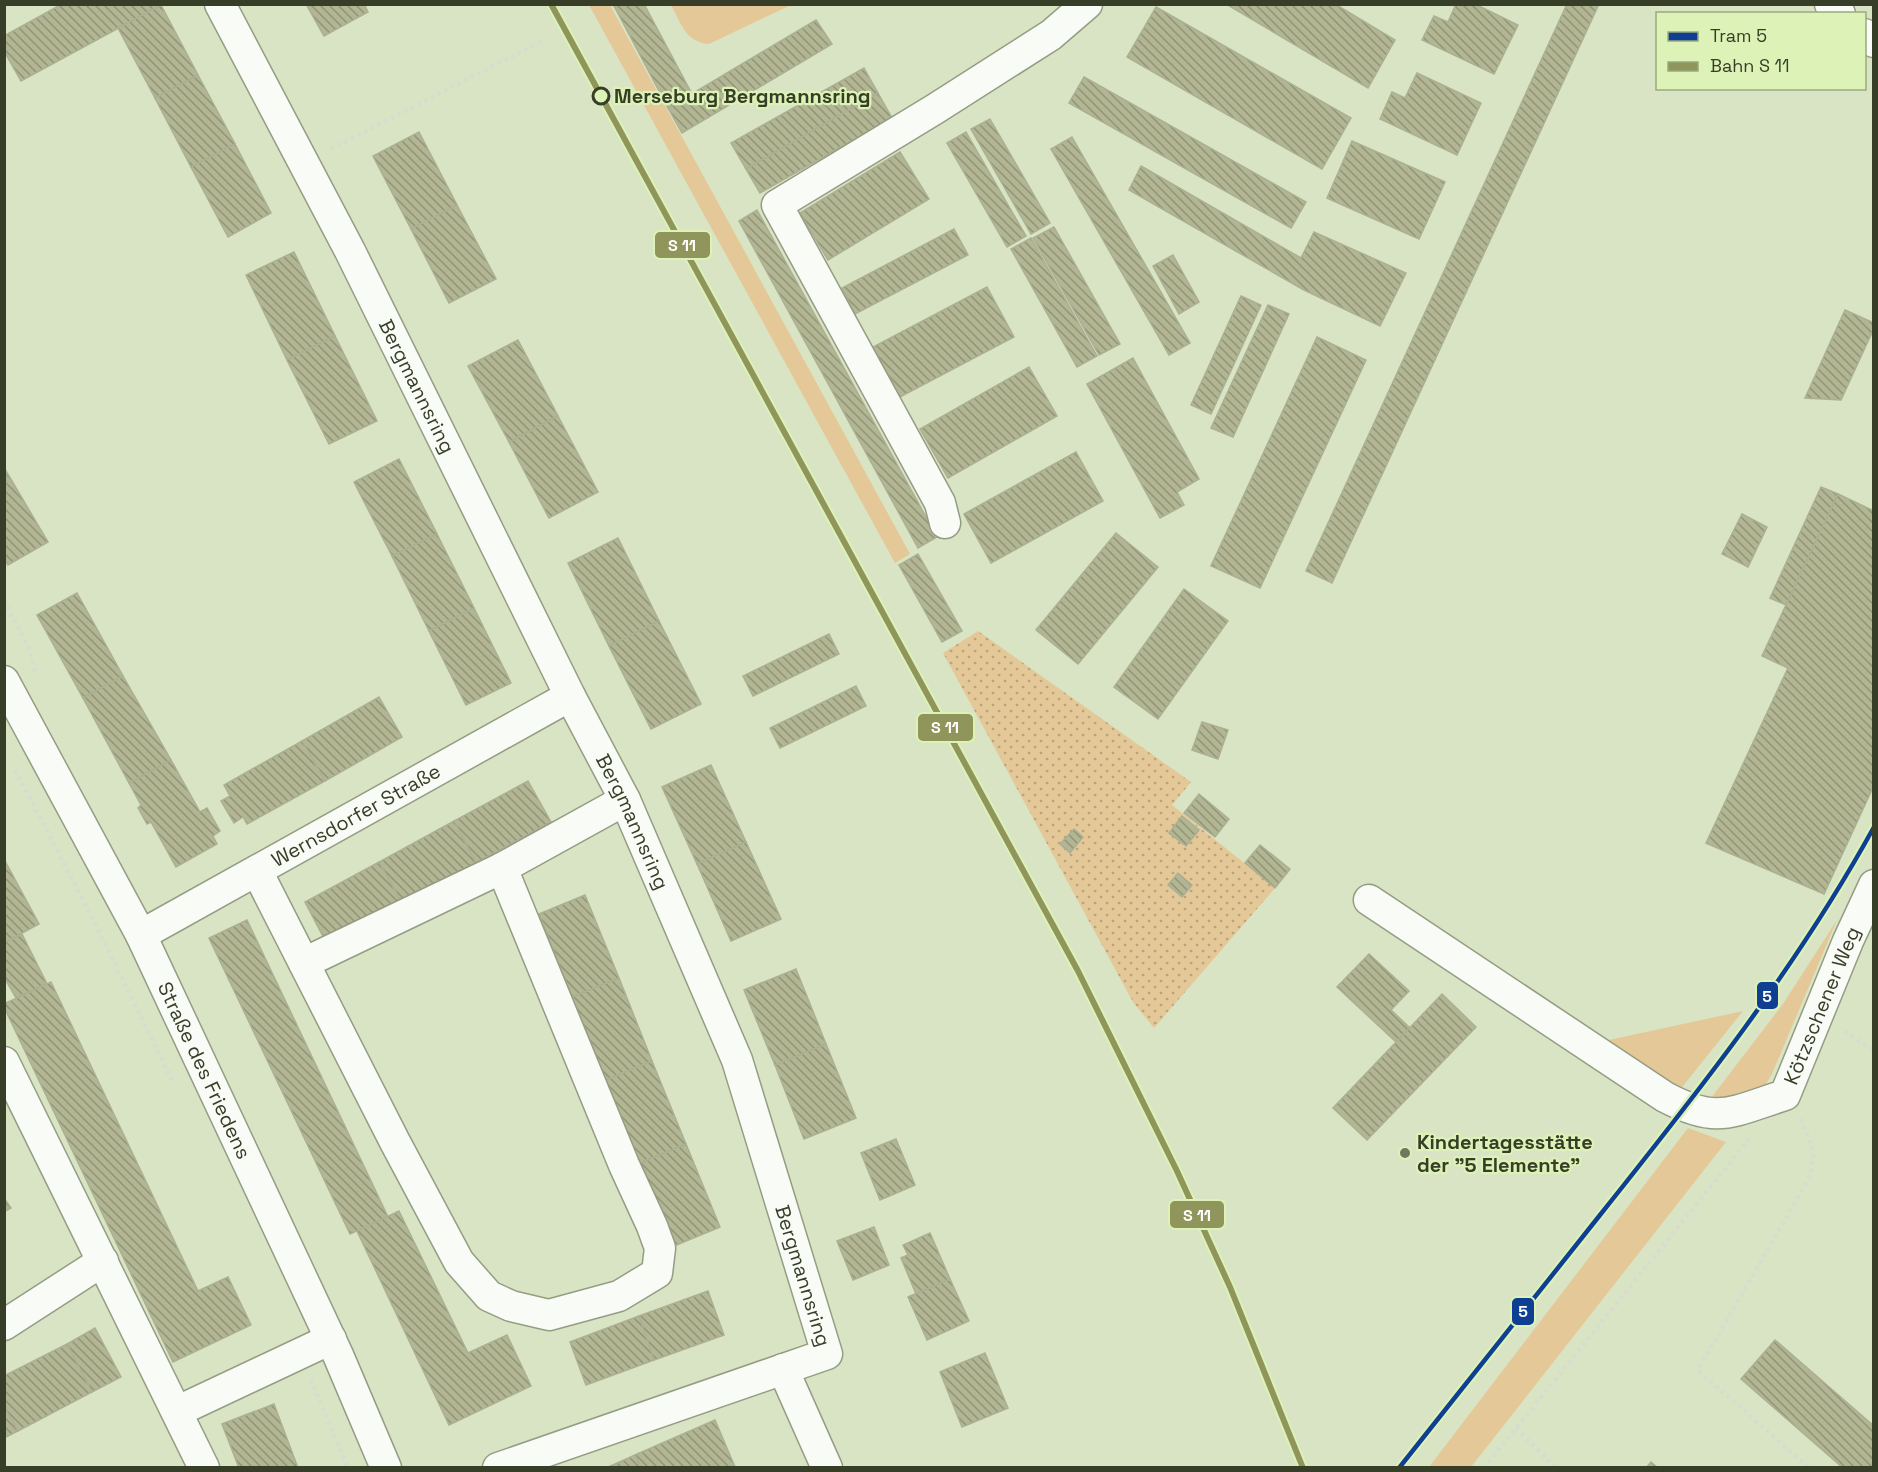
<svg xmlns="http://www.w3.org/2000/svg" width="1878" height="1472" viewBox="0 0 1878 1472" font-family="'Space Grotesk',sans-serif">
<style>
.grass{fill:#e5c898}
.garden{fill:url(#garden-dots)}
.building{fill:url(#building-back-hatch);stroke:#abb095;stroke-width:1.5}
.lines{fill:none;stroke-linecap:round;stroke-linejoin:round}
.minor-casing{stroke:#949d84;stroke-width:33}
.path{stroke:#d7dbd1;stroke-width:4;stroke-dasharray:3 4.5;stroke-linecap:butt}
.minor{stroke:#f9fbf6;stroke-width:30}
.rail-1-casing{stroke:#dcf2b6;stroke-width:10}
.rail-1{stroke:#90955c;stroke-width:6}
.tram-1-casing{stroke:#dcf2b6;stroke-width:9}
.tram-1{stroke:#0f3f93;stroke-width:4.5}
.stop-dot{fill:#dcf2b6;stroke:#363e27;stroke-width:3}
.poi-dot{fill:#6f785e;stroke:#dcf2b6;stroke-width:2}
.labels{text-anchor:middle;stroke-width:4.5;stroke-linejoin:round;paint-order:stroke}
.stop-label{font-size:20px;font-weight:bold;fill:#363e27;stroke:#dcf2b6;text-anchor:start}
.street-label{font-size:20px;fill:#363e27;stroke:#dcf2b6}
.poi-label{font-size:20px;font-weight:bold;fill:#363e27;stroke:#dcf2b6;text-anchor:start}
.line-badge{stroke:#dcf2b6;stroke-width:2}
.badge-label{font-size:16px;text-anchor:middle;font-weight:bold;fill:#fff}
</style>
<defs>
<pattern id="garden-dots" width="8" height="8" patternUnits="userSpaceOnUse" patternTransform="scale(1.5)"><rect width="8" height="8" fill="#e5c898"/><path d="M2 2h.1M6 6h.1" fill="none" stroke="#baa47c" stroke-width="1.8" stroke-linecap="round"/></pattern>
<pattern id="building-back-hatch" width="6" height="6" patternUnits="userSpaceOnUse" patternTransform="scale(1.5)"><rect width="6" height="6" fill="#b2b692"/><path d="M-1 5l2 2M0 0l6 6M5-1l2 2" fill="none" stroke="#929577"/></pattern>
</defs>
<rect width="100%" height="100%" fill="#d8e4c3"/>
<g class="grass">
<path d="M589,5H610L910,554L895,563Z"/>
<path d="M671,5H791L709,44C685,42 681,23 671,5Z"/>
<path d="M1837,920L1772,1074L1761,1092L1708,1102L1783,1004Z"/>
<path d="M1743,1011L1679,1091L1595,1043Z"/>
<path d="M1688,1128L1726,1142L1471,1467H1429Z"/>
</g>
<path class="garden" d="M978,631L1191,782L1172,805L1275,888L1154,1028L1133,1002L943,653Z"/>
<g class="building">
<path d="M62,4H161V5L21,81L4,51V36Z"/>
<path d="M306,4H364L368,12L324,36Z"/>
<path d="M613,4H644L692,94L668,108Z"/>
<path d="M1226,4H1335L1395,40L1368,88Z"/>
<path d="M1456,4H1475L1518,25L1494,74L1422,40L1434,16L1448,22Z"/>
<path d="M1567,4H1599L1332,583L1306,571Z"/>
<path d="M161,5L198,75L155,98L118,28Z"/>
<path d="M1156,7L1351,118L1322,169L1127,57Z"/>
<path d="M816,20L832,44L682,133L668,108Z"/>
<path d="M864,68L878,93L746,169L731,143Z"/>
<path d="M1417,73L1481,103L1457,155L1380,119L1392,92L1405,98Z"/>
<path d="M198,75L235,144L191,167L155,98Z"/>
<path d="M1084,77L1306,202L1291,228L1069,103Z"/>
<path d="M878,93L892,118L760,193L746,169Z"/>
<path d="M990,119L1050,223L1031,234L971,129Z"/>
<path d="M419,132L457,205L411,229L373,156Z"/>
<path d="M966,132L1026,236L1007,247L947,143Z"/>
<path d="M1072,137L1190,343L1169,355L1051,149Z"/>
<path d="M1352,141L1445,182L1419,239L1327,198Z"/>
<path d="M235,144L271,213L228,237L191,167Z"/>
<path d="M900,152L929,199L828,260L800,213Z"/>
<path d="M1141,166L1301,258L1314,232L1406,273L1380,326L1304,290L1129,190Z"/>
<path d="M457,205L496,279L449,303L411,229Z"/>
<path d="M757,210L937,537L918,548L739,221Z"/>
<path d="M1054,227L1120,344L1099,355L1033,238Z"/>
<path d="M954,229L968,255L855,314L842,288Z"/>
<path d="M1031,238L1097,356L1077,367L1011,249Z"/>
<path d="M294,252L335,336L287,360L246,275Z"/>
<path d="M1173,255L1199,302L1179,314L1153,266Z"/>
<path d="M987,287L1014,337L900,397L873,347Z"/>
<path d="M1241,296L1261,305L1211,414L1191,405Z"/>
<path d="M1268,305L1289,314L1233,437L1211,428Z"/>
<path d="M1845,310L1874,323V328L1841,400L1805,398Z"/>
<path d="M335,336L377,421L329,444L287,360Z"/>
<path d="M1317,337L1366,360L1260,588L1211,566Z"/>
<path d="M518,340L558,416L509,442L468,366Z"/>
<path d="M1133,358L1199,479L1177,492L1184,505L1160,518L1087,384Z"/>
<path d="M1029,367L1057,416L948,478L920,429Z"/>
<path d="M558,416L598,492L549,518L509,442Z"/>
<path d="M1076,452L1103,501L991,563L964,514Z"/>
<path d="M399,459L437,534L392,556L354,482Z"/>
<path d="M6,471L48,542L8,565L4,559Z"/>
<path d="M1821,487L1838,494L1786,605L1770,598Z"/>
<path d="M1838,494L1874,511V785L1824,894L1706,843L1788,668L1762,656Z"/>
<path d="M1742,514L1767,527L1748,567L1722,554Z"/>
<path d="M1116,533L1158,567L1078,664L1036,630Z"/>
<path d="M437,534L474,608L429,631L392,556Z"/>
<path d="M618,538L659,621L609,646L568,563Z"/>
<path d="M918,554L962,631L942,642L899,565Z"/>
<path d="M1184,589L1228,621L1158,719L1114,687Z"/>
<path d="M77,593L123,676L83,698L37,615Z"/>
<path d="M474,608L511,683L466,705L429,631Z"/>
<path d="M659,621L701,704L651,729L609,646Z"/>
<path d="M829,634L839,654L753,696L743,676Z"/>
<path d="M123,676L171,760L129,783L83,698Z"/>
<path d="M856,686L866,706L780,748L770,728Z"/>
<path d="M379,697L402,737L325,781L302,741Z"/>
<path d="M1202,722L1228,730L1218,759L1192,750Z"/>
<path d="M302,741L325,781L247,824L243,817L234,823L221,801L230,796L224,785Z"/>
<path d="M171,760L200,812L207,808L220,831L213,836L217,844L176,867L151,822L147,824L138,808L141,805L129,783Z"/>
<path d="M711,765L746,842L697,864L662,787Z"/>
<path d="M528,781L551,822L476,863L454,821Z"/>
<path d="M1199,794L1229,819L1215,837L1184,813Z"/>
<path d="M1182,816L1199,830L1186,846L1169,833Z"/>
<path d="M454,821L476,863L402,903L379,862Z"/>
<path d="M1074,829L1083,837L1070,853L1060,844Z"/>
<path d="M746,842L781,919L731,941L697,864Z"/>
<path d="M1260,845L1290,869L1275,888L1245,863Z"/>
<path d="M4,859L39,924L4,943Z"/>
<path d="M379,862L402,903L327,944L305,902Z"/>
<path d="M1178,873L1192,885L1182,897L1168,885Z"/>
<path d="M585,895L619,978L572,997L539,914Z"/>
<path d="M247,920L388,1217L350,1234L209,938Z"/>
<path d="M22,934L47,984L16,998L4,977V943Z"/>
<path d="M1369,954L1409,991L1391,1010L1410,1028L1397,1043L1337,987Z"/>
<path d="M796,969L826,1044L775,1065L744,990Z"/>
<path d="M619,978L652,1061L606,1080L572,997Z"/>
<path d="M51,982L198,1291L228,1277L251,1325L173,1362L4,1007V1004Z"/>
<path d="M1442,994L1476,1027L1367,1140L1333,1108Z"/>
<path d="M826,1044L856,1118L804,1139L775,1065Z"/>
<path d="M652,1061L686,1144L640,1163L606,1080Z"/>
<path d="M896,1139L915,1185L880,1200L861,1153Z"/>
<path d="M686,1144L720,1227L674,1246L640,1163Z"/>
<path d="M4,1198L11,1208L4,1212Z"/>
<path d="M399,1211L468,1353L507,1335L531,1386L449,1425L357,1231Z"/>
<path d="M874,1227L889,1265L853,1280L837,1241Z"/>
<path d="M930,1233L950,1279L916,1294L901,1258L908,1255L903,1245Z"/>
<path d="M950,1279L969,1321L927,1340L908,1297Z"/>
<path d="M708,1291L724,1335L654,1360L639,1316Z"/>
<path d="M639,1316L654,1360L586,1385L570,1342Z"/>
<path d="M95,1328L121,1377L92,1392L67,1344Z"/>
<path d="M1775,1340L1874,1426V1468H1843L1741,1379Z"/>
<path d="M67,1344L92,1392L18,1431L4,1407V1376Z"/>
<path d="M985,1353L1008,1408L962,1427L940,1372Z"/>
<path d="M274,1404L298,1468H239L222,1424Z"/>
<path d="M4,1407L18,1431L4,1438Z"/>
<path d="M715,1420L735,1467L641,1468L635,1455Z"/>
<path d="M635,1455L641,1468H606Z"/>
<path d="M1651,1462L1658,1468H1646Z"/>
</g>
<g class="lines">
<g class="minor-casing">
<g id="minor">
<path id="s1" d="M220,4L350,251L570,696L625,800L737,1060L827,1354L498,1468"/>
<path d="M1830,4L1840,14"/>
<path d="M1864,34L1874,42"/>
<path d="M945,523L940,503L777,205L935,109L1051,35L1087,4"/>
<path id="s2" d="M4,681L141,935L338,1355L386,1468"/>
<path d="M257,871L395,1142L459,1262L489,1296L511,1306L549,1315L619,1296L657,1273L660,1248L652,1226L624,1165L502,868L625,800"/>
<path id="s3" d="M1369,900L1665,1097C1718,1125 1731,1112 1785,1095L1848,941L1874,885"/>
<path id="s4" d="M141,935L570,696"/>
<path d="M304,963L502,868"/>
<path d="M4,1062L204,1468"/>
<path d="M4,1325L103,1261"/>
<path d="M783,1369L827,1468"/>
<path d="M178,1411L331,1339"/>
</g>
</g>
<g class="path">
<path d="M331,149L544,40"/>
<path d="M4,600L29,648L35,671"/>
<path d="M15,770L91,915L173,1082"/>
<path d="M1845,1031L1874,1051"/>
<path d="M1801,1119L1814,1152L1810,1176L1698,1370L1809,1468"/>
<path d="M311,1380L348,1468"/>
<path d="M1516,1428L1556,1468"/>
<path d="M1484,1468L1749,1139"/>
</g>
<use href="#minor" class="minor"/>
<g class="rail-1-casing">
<path id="rail-1" d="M551,4L1078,971L1177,1171L1230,1287L1303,1468"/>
</g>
<use href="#rail-1" class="rail-1"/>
<g class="tram-1-casing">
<path id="tram-1" d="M1399,1468C1466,1383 1533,1299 1600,1215C1699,1091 1797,967 1874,827"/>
</g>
<use href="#tram-1" class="tram-1"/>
</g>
<circle class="stop-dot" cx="601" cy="96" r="8"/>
<circle class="poi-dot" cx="1405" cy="1153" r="6"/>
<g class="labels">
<g class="stop-label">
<text x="614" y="103">Merseburg Bergmannsring</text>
</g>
<g class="street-label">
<text dy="7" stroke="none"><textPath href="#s1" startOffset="430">Bergmannsring</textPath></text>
<text dy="7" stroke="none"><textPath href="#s4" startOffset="246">Wernsdorfer Straße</textPath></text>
<text dy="7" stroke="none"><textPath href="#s1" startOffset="916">Bergmannsring</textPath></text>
<text dy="7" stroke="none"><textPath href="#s3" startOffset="578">Kötzschener Weg</textPath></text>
<text dy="7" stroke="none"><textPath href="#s2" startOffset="438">Straße des Friedens</textPath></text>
<text dy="7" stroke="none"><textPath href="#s1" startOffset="1402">Bergmannsring</textPath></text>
</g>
<g class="poi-label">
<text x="1417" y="1149">Kindertagesstätte<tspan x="1417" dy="23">der "5 Elemente"</tspan></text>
</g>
</g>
<g class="line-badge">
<rect x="654" y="231" width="57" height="28" rx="6" fill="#90955c"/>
<rect x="917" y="713" width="57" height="29" rx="6" fill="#90955c"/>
<rect x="1756" y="981" width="23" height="29" rx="6" fill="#0f3f93"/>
<rect x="1169" y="1200" width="56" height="29" rx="6" fill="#90955c"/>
<rect x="1511" y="1297" width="24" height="29" rx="6" fill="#0f3f93"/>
</g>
<g class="badge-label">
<text x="682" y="251">S 11</text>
<text x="945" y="733">S 11</text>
<text x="1767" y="1002">5</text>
<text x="1197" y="1221">S 11</text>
<text x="1523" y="1317">5</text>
</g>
<rect width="1878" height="1472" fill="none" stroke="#363e27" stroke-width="12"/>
<rect x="1656" y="12" width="210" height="78" fill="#dcf2b6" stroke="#9aaa7d" stroke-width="1.5"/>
<rect x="1668" y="32" width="30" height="9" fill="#0f3f93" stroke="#9aaa7d" stroke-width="1.5"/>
<text x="1710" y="42" font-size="18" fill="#363e27">Tram 5</text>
<rect x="1668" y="62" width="30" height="9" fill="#90955c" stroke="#9aaa7d" stroke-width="1.5"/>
<text x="1710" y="72" font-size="18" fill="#363e27">Bahn S 11</text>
</svg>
